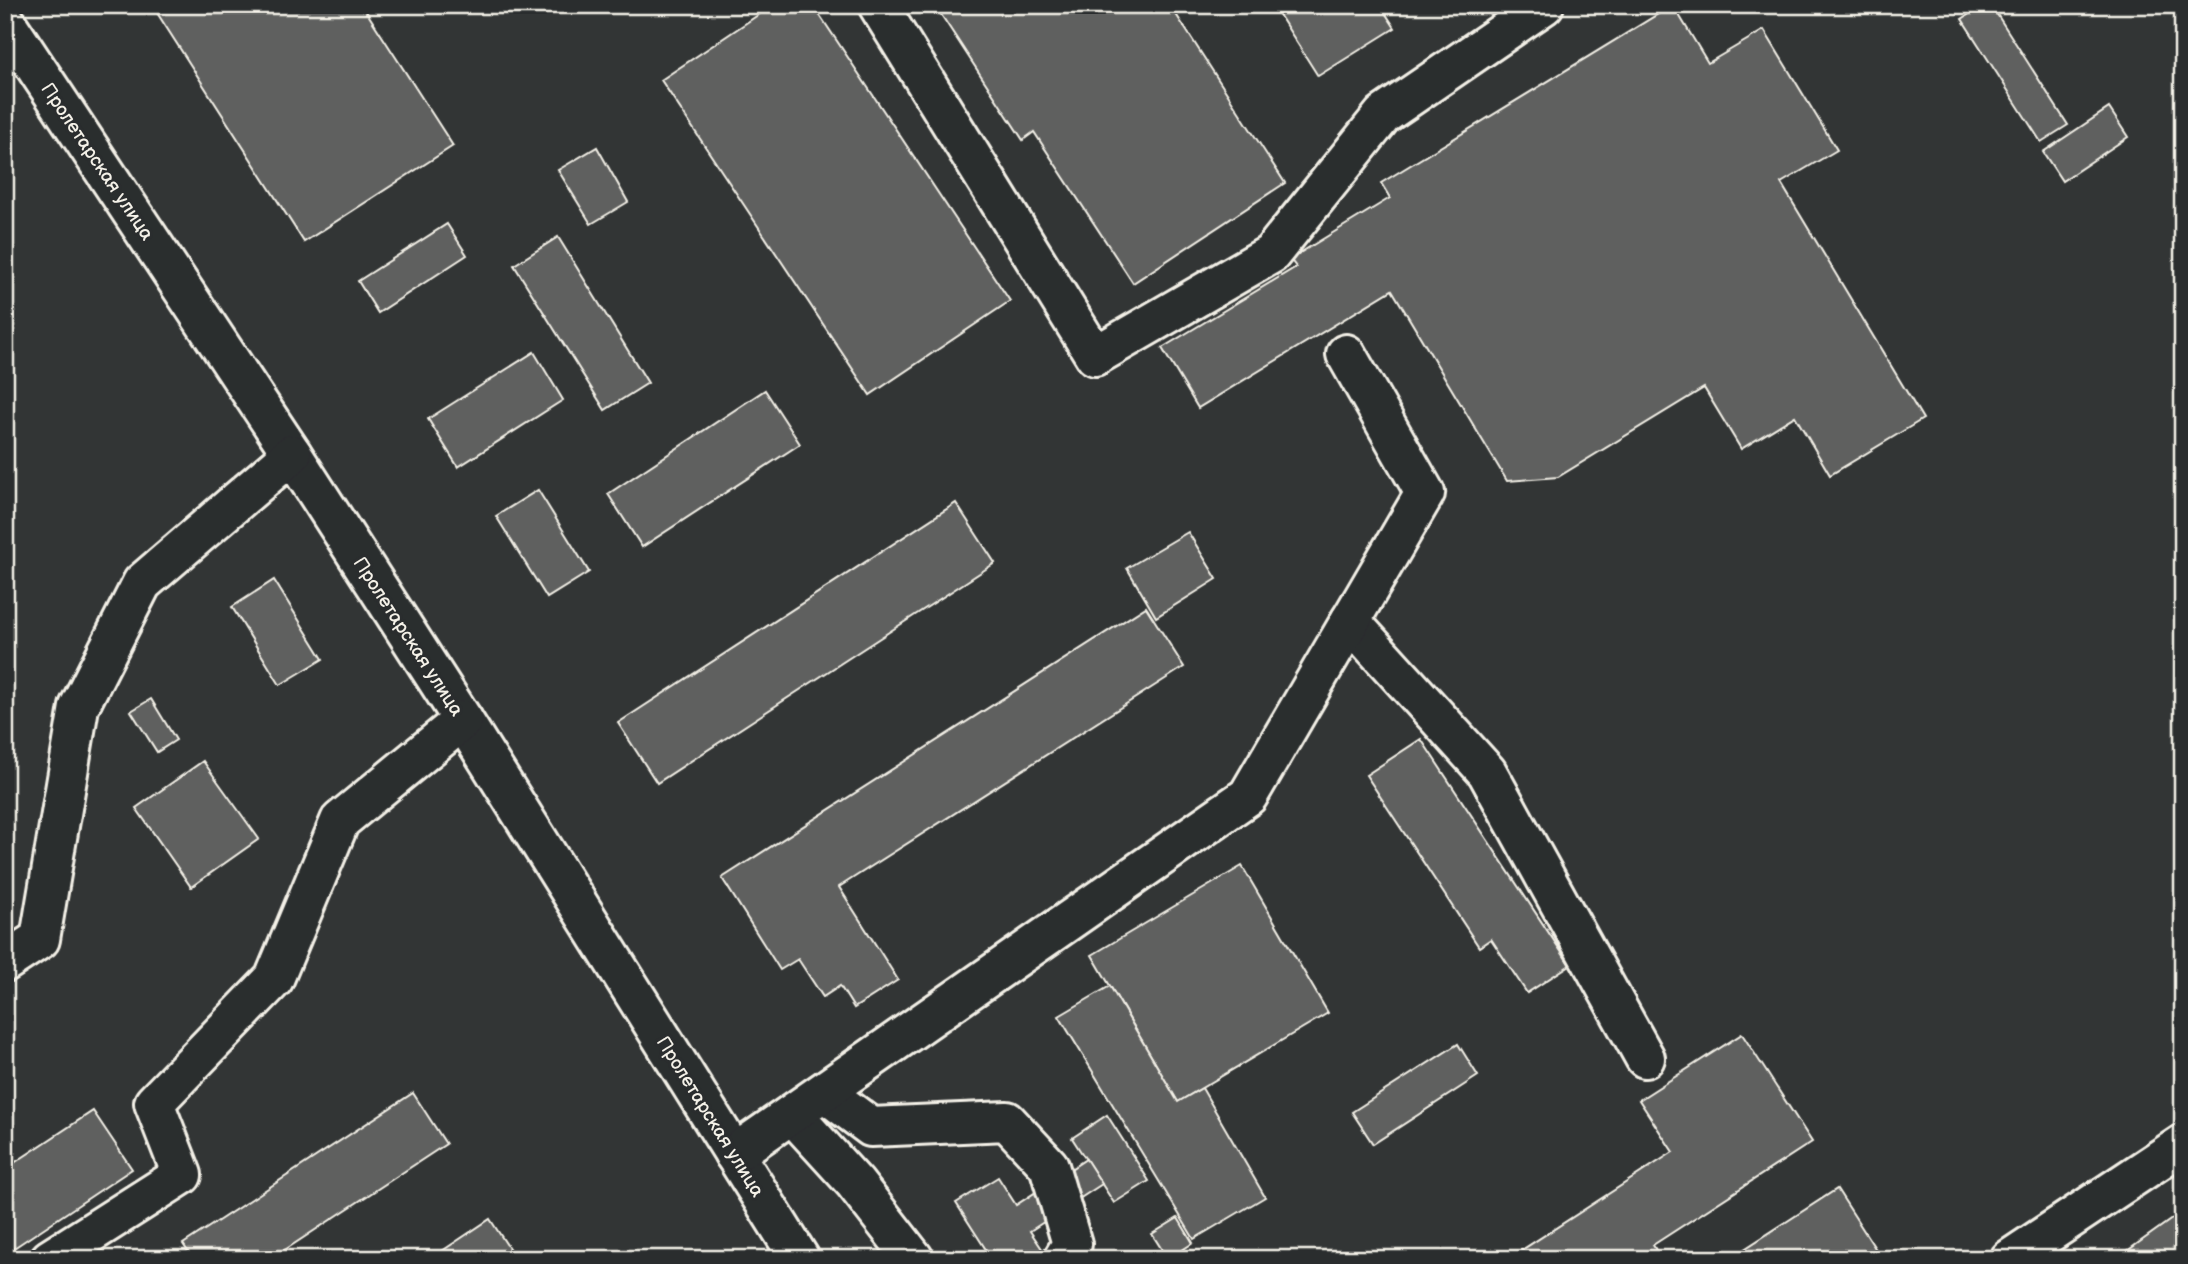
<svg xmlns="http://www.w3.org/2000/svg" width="2188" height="1264" viewBox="0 0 2188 1264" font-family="'Balsamiq Sans',sans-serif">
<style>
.building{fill:#5f605f;stroke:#f4f1e8;stroke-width:2}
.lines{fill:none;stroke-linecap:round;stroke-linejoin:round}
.minor-casing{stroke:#f4f1e8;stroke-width:44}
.minor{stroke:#2a2d2e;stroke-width:38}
.labels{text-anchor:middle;stroke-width:6;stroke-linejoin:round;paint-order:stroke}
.street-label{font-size:19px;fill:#f4f1e8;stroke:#2a2d2e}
</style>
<rect width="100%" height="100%" fill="#323535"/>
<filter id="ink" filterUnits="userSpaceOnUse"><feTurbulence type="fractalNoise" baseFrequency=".0143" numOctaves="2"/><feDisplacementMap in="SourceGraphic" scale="14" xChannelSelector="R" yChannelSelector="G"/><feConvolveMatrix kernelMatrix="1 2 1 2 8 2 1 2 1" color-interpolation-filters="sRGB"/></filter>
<g filter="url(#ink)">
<g class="building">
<path d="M152,5H362L453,146L304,242Z"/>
<path d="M773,5H813L1010,301L870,395L661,80Z"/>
<path d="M952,5H1170L1285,183L1133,283L1034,132L1023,140L940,13Z"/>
<path d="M1273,5H1380L1395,28L1318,76Z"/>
<path d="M1673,5L1708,63L1764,30L1837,150L1781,183L1923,419L1830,475L1795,416L1741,449L1704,388L1558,477L1507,481L1392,290L1198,408L1162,348L1296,267L1290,259L1390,198L1381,183Z"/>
<path d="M1983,5H1991L2068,125L2041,142L1962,19Z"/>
<path d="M2109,108L2128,137L2062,181L2043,152Z"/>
<path d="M597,147L628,202L591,224L558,170Z"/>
<path d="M447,224L467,255L378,313L358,281Z"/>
<path d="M558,237L648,383L605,410L514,265Z"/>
<path d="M534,352L563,400L458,467L428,419Z"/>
<path d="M765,390L800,444L642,547L608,494Z"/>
<path d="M538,490L589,572L547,598L496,516Z"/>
<path d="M956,503L995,563L657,783L618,723Z"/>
<path d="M1188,532L1217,579L1156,617L1127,568Z"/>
<path d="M274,580L323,659L280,685L232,607Z"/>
<path d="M1146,607L1184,667L839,887L898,980L854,1008L840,986L823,997L798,959L780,970L722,878Z"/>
<path d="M151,699L176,740L157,752L131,711Z"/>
<path d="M1421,739L1570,965L1527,993L1491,939L1479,947L1366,775Z"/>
<path d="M203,761L259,839L191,887L136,808Z"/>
<path d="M1242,866L1328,1013L1178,1102L1092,955Z"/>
<path d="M1110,986L1178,1102L1202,1088L1265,1197L1194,1239L1059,1016Z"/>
<path d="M1742,1034L1812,1142L1653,1245L1661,1259H1508L1673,1152L1639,1100Z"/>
<path d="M1458,1044L1478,1076L1373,1144L1352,1112Z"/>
<path d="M413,1093L446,1144L271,1259H193L183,1244Z"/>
<path d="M93,1111L132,1169L5,1254V1169Z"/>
<path d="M1107,1115L1149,1181L1114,1203L1072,1138Z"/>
<path d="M1086,1159L1102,1184L1030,1231L1049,1259H992L956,1203L998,1177L1016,1205Z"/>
<path d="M1837,1189L1882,1259H1729Z"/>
<path d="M2183,1211V1259H2116Z"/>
<path d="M1178,1218L1193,1243L1168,1259L1152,1234Z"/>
<path d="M490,1219L516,1259H434L433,1257Z"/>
</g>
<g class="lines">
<g class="minor-casing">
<g id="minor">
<path d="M878,5L1095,356L1271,254L1383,115L1544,5"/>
<path d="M5,21L292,454L463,720L800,1259"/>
<path d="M1350,621L1487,772L1645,1058"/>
<path d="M5,962L40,939L79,707L142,583L292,454"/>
<path d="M824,1092L871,1127L1007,1121L1049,1166L1072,1244L1063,1259"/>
<path d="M792,1114L855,1183L914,1259"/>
<path d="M734,1154L1248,796L1425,493L1346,354"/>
<path d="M50,1259L182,1175L154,1103L274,979L340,821L463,720"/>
<path d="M2010,1259L2183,1144"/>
</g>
</g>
<use href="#minor" class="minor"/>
</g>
</g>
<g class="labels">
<g class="street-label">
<text transform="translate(98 161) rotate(56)" y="7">Пролетарская улица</text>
<text transform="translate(409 636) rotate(57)" y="7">Пролетарская улица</text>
<text transform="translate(711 1116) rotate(58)" y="7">Пролетарская улица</text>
</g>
</g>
<rect width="2188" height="1264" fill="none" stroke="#2a2d2e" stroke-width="28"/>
<rect x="14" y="14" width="2160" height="1236" fill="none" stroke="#f4f1e8" stroke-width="2.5" filter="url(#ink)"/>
</svg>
